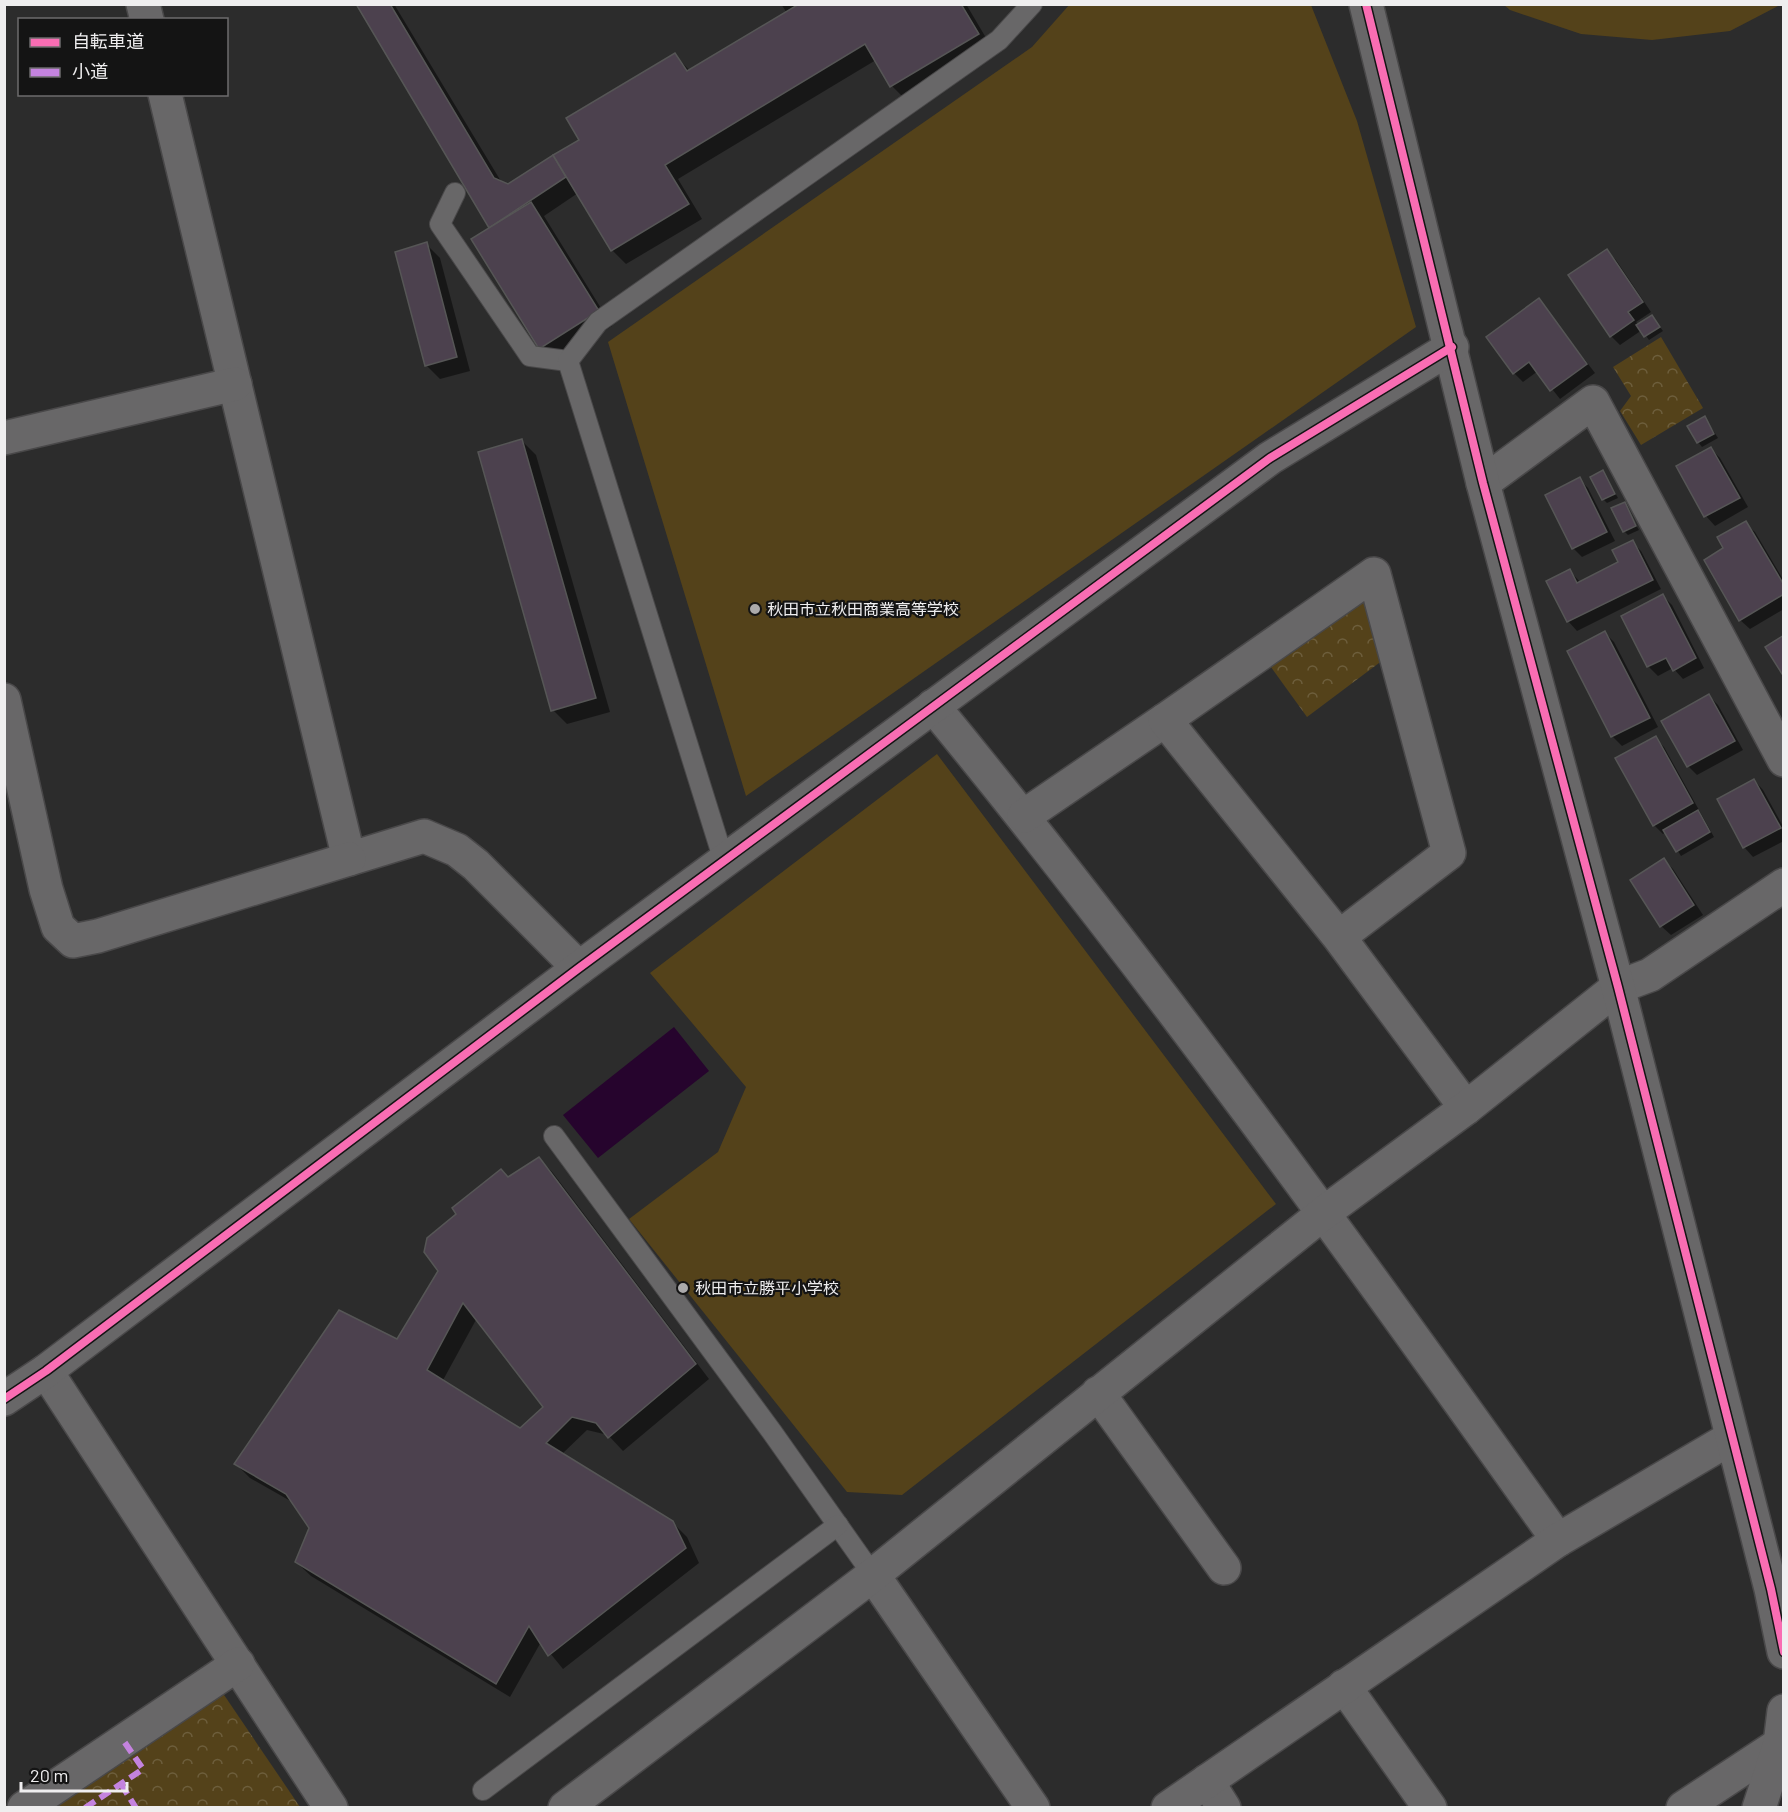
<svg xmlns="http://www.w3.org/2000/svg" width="1788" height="1812" viewBox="0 0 1788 1812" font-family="Barlow,'Noto Sans JP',sans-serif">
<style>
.park{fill:url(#park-crowns)}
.garden{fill:#54421a}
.water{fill:#26042d}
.shadow{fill:#0007;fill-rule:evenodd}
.building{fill:#4c414e;stroke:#565656;stroke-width:1.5;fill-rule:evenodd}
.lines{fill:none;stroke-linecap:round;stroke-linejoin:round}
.lane-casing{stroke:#494849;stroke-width:22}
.street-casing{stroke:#494849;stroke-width:36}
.secondary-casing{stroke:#494849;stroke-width:36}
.lane{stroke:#686768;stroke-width:20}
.street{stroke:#686768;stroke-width:33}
.secondary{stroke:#686768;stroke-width:33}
.quiet{stroke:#c483df;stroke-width:6;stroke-dasharray:12 6;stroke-linecap:butt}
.cycleway-casing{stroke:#141414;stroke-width:11}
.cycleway{stroke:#f96db3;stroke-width:8}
.poi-dot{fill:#abaaab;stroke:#141414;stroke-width:2}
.labels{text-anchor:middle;stroke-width:4.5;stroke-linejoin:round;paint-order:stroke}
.poi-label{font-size:16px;fill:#efeeef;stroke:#141414;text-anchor:start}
</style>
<defs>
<pattern id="park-crowns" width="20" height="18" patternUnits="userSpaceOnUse" patternTransform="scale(1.5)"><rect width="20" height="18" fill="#54421a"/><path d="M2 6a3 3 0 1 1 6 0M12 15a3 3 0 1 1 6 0" fill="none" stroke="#6d5e3c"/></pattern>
</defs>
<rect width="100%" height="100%" fill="#2c2c2c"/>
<g class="park">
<path d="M1661,337L1703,408L1641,445L1620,411L1631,396L1613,367Z"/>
<path d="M1364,598L1383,660L1307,717L1268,663Z"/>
<path d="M220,1689L300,1807L46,1808Z"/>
</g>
<g class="garden">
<path d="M1070,4L1311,5L1357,121L1416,327L746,796L608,342L1032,47Z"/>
<path d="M1504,5H1780L1730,31L1652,40L1581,34L1510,10Z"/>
<path d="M937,754L1276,1204L902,1495L847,1492L629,1219L718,1152L746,1087L650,973Z"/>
</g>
<path class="water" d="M674,1027L709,1071L598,1158L563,1115Z"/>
<g class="shadow">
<path d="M357,4H394L502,183L508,186L581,140L675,55L690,71L787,13L781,4H966L992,48L906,100L892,86L876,60L678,179L702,219L626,264L612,250L578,193L544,216L612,326L554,362L540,348L491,229Z"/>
<path d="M426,244L440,258L470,371L440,379L426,365Z"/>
<path d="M1607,251L1616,260L1651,312L1636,322L1639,325L1652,316L1663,331L1649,340L1642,330L1620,345L1611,336Z"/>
<path d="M1539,300L1595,373L1560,399L1538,371L1523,382L1514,373Z"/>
<path d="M1705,418L1718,438L1702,447L1698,442Z"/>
<path d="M522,441L536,455L610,712L567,724L553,710Z"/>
<path d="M1711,449L1720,458L1748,507L1715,526L1706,516L1678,467Z"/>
<path d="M1603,472L1618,498L1607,503L1603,499Z"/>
<path d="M1579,479L1588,488L1615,541L1582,557L1573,548Z"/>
<path d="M1624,504L1639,530L1628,535L1624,531Z"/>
<path d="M1745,523L1755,532L1784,581V609L1750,629L1740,620L1725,549Z"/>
<path d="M1632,542L1641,551L1661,589L1577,631L1568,621L1570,571L1581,583L1620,563Z"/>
<path d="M1663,596L1672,605L1704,668L1683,679L1673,668L1658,676L1649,667L1623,616Z"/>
<path d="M1605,633L1614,642L1658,727L1622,746L1612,736L1569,651Z"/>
<path d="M1709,696L1718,705L1743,750L1697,775L1688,766Z"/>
<path d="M1655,738L1664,747L1714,837L1681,856L1666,832L1663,834L1654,825Z"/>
<path d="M1754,780L1763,790L1784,828V841L1753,857L1744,847L1719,799Z"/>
<path d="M1664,860L1673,869L1703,915L1671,935L1661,926L1632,880Z"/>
<path d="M539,1158L553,1173L709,1379L623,1451L608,1435L587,1430L562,1454L672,1522L687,1537L699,1563L563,1669L541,1642L510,1697L311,1576L296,1562L311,1528L294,1503L250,1478L236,1464L397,1341L508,1179ZM477,1318L545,1408L520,1429L442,1382Z"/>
</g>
<g class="building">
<path d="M356,4H390L494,178L508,184L553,155L566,177L489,228Z"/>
<path d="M799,4H961L979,34L890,87L865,44L665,165L689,204L611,251L553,155L579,140L566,118L675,53L687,71Z"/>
<path d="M531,202L599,311L539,349L471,239Z"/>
<path d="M427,242L457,357L425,366L395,252Z"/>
<path d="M1607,249L1643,302L1628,312L1634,320L1610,337L1568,275Z"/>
<path d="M1539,298L1587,364L1550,391L1529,362L1513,374L1486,337Z"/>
<path d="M1652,315L1660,327L1644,337L1636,325Z"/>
<path d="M1705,416L1714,434L1697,443L1687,426Z"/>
<path d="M522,439L596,698L551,711L478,452Z"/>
<path d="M1711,447L1740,498L1704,517L1676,466Z"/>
<path d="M1603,470L1615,494L1602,500L1590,477Z"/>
<path d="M1580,477L1607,532L1572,549L1545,495Z"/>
<path d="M1625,502L1636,526L1623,532L1611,508Z"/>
<path d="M1746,521L1784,585V594L1739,621L1704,560L1723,548L1717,537Z"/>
<path d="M1633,540L1653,580L1567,622L1546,581L1570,569L1577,583L1618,562L1612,550Z"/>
<path d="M1663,594L1696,658L1673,671L1666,658L1647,667L1621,616Z"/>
<path d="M1605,631L1650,718L1611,737L1567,651Z"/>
<path d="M1784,635V677L1765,647Z"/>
<path d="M1709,694L1735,741L1687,767L1661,721Z"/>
<path d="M1656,736L1693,803L1653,826L1615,758Z"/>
<path d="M1754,779L1781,828L1743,848L1717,799Z"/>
<path d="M1698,810L1710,832L1676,852L1663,830Z"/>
<path d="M1664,858L1694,905L1660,927L1630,880Z"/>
<path d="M539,1157L696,1364L608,1438L596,1423L572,1417L546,1443L673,1521L686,1548L548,1656L529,1626L496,1684L295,1562L309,1528L286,1494L234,1464L339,1310L397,1339L438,1271L424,1252L427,1238L456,1214L452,1208L501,1169L508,1177ZM463,1303L543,1407L520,1428L427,1370Z"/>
</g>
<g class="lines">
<g class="lane-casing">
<g id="lane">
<path d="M455,193L440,224L530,356L568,361"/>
<path d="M724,861L568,361L598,322L999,40L1032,4"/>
<path d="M554,1136L772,1432L873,1575"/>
<path d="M483,1790L838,1525"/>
</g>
</g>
<g class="street-casing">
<g id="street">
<path d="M143,4L147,20"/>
<path d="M165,94L349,859L424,836L457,850L476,865L579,968"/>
<path d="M4,438L235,384"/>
<path d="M1483,483L1593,402L1784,760"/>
<path d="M4,700L46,889L58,927L73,941L98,936L349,859"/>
<path d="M933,706C1154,975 1357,1257 1558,1540"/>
<path d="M1024,816L1165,720"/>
<path d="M1339,937L1449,853L1374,574L1165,720L1339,937L1466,1108"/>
<path d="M46,1371L331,1808"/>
<path d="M1098,1393L1224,1568"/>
<path d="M873,1575L1033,1808"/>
<path d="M1344,1686L1430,1808"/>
<path d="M1207,1781L1224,1808"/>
<path d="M24,1808L238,1664"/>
<path d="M565,1808L873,1575L1325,1212L1466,1108L1618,987L1650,975L1784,885"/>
<path d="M1168,1808L1558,1540L1731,1438"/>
<path d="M1683,1808L1780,1744"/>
</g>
</g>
<g class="secondary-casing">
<g id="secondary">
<path d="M1366,4L1483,483L1618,987L1771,1589L1784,1652"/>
<path d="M4,1399L46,1371L579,968L1270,458L1452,347"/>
<path d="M1759,1808L1780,1744L1784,1711"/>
</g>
</g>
<use href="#lane" class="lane"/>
<use href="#street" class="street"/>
<use href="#secondary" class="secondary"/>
<g class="quiet">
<path d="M121,1784L136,1808"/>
<path d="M85,1808L143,1769L123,1740"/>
</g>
<g class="cycleway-casing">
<g id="cycleway">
<path d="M1366,4L1483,483L1618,987L1771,1589L1784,1652"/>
<path d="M4,1399L46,1371L579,968L1270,458L1452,347"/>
</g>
</g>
<use href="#cycleway" class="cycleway"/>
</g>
<g class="poi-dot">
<circle cx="755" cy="609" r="6"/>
<circle cx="683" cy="1288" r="6"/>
</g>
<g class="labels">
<g class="poi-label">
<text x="767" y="615">秋田市立秋田商業高等学校</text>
<text x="695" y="1294">秋田市立勝平小学校</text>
</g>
</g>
<rect width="1788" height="1812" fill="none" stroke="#efeeef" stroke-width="12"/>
<rect x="18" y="18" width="210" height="78" fill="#141414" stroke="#6c6b6c" stroke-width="1.5"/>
<rect x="30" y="38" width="30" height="9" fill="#f96db3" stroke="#6c6b6c" stroke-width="1.5"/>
<text x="72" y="48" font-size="18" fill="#efeeef">自転車道</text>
<rect x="30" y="68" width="30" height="9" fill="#c483df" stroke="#6c6b6c" stroke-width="1.5"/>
<text x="72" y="78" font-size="18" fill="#efeeef">小道</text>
<path d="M21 1782v9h106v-9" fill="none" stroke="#efeeef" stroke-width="3"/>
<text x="30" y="1782" font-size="18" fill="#efeeef" stroke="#141414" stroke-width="4.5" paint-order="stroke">20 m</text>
</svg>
